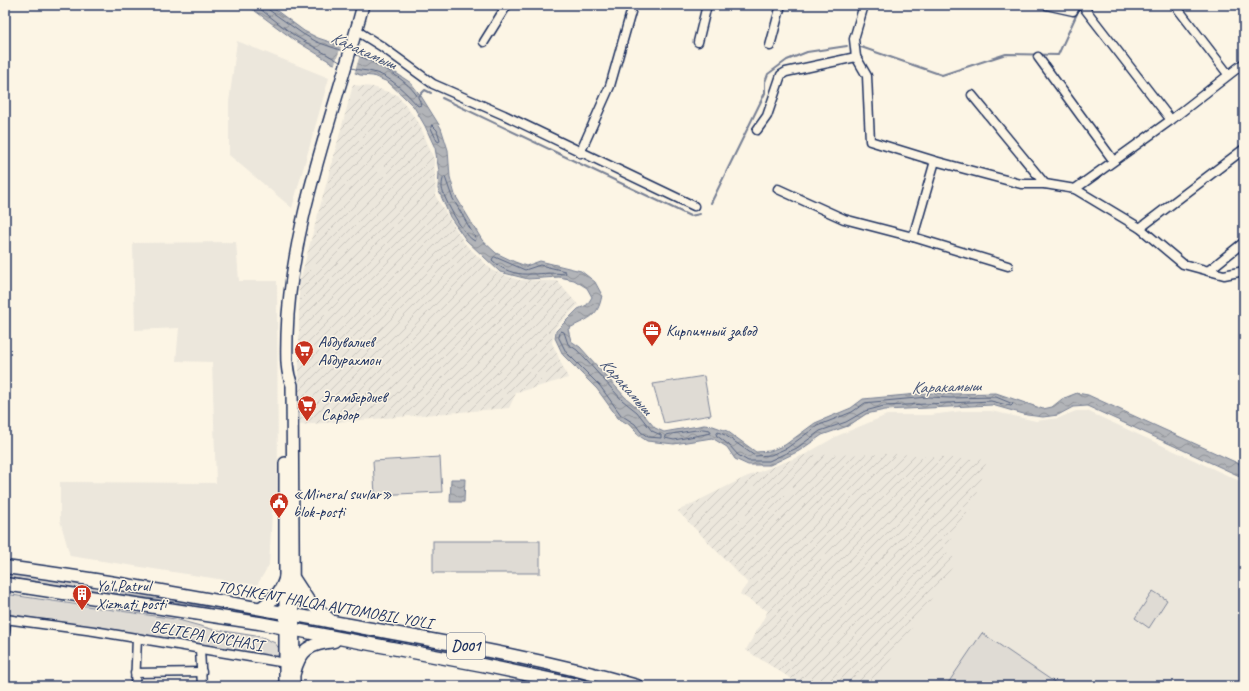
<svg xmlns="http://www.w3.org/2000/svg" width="1249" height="691" viewBox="0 0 1249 691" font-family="Caveat,sans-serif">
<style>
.built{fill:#ece7dc}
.industrial{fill:url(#industrial-furrows)}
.grass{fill:#dfdbd4;stroke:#7d8599}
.water{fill:url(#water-waves);stroke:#767f94}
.pier{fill:#fcf5e5}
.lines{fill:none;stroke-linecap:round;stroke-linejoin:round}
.shore{stroke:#576482;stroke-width:1}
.stream{stroke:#767f94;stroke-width:2}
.minor-casing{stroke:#1b2f5e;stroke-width:11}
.major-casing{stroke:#1b2f5e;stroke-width:14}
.highway-casing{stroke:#1b2f5e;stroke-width:15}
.minor{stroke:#fcf5e5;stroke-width:8}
.major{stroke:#fcf5e5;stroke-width:11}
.highway{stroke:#fcf5e5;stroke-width:12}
.labels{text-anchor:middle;stroke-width:3;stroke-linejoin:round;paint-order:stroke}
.shield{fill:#fcf5e5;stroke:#5e6a86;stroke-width:1}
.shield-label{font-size:15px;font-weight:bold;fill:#1b2f5e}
.poi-label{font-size:16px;fill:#1b2f5e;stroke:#fcf5e5;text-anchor:start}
.street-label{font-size:16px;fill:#1b2f5e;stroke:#fcf5e5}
.water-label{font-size:17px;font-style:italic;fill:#485779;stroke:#fcf5e5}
</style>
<defs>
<pattern id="industrial-furrows" width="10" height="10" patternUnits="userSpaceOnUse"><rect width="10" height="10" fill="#ece7dc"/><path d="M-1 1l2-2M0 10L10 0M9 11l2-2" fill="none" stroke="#cac6bf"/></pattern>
<pattern id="water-waves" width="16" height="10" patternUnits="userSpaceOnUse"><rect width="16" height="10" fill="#b2b4b8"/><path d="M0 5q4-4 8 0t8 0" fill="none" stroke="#909399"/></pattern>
</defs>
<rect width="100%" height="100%" fill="#fcf5e5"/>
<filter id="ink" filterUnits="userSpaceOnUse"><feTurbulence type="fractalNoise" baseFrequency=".025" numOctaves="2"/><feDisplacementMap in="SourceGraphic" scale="8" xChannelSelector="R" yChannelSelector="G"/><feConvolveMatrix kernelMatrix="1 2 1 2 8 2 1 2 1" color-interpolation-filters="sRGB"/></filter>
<g filter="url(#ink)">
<g class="built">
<path d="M237,41L329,78L292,208L229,155V102Z"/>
<path d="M236,242L239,281H277L278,496L272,513L269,565L257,585L70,556L60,520V482L216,483L212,362L176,361L179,328L135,330L133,243Z"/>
<path d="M962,411H991L1036,421L1059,418L1076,411H1087L1244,483V686H809L792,679L746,650L768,611L740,594L748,583L678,511L746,477L804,455L837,436L887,415H930Z"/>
</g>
<g class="industrial">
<path d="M353,85L373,87L397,95L419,123L434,159L436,197L465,244L493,271L519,280L557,281L578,305L555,328L552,343L568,378L516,393L509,408L299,425V284Z"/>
<path d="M901,454L987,460L975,502L944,550L957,560L873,686H809L792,679L746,650L768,611L740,594L748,583L678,511L746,477L804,455Z"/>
</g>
<g class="grass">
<path d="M704,376L711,415L664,423L653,384Z"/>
<path d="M440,457L442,492L375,495L373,461Z"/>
<rect x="433" y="541" width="107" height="32"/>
<path d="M5,573C97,585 189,602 280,618L210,606L209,607L5,577Z"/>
<path d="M1153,591L1167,600L1149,628L1135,618Z"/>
<path d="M5,594L175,619L211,629L262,637L275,643L280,650V654L274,657L174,639L5,614Z"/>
<path d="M319,628L489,655L621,686H604L514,664Z"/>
<path d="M982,633L1060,686H946Z"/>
</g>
<g class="water">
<path d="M247,5H269L304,31L318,38L369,55L411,83L421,96L441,128L448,150L450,177L455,195L482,240L496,253L515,262L526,266L540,261L581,271L595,282L602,295C598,319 587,318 568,329L571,341L580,347L625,397L639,409L655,428L664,432L704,425L713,426L727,431L756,452L770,451L785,445L815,423L851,408L863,399L928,393L950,394L996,393L1043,409L1052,407L1062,399L1077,393L1088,395L1244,466V478L1087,406L1073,407L1058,415L1043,417L1027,415L992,405L885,410L866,414L848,426L822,435L799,451L770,465H748L735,459L727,447L712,438L674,444L647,441L638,435L633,427L618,418L597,389L563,355L555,338L556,331L578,309L587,305L592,297L587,288L574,280L559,277L528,279L500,272L466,240L450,217L438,189L439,171L435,148L425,126L414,107L403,96L388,82L373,76L360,75L332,63L293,39Z"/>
<path d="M451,479H465L464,502H450Z"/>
</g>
<path class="pier" d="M342,44L361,51L354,75L334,66Z"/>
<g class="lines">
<g class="shore">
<path d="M255,5L295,36L340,62"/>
<path d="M267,5L269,10L303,34L317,42L343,51"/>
<path d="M352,68C360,71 366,70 373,72C391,76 406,93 418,106L421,105C417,84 375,61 356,55"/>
<path d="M432,125L437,130L440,140L439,142L437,141L431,128Z"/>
<path d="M445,177L452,197L476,239L475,241C465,238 444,200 442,188C442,185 442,182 443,179Z"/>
<path d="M495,257L525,270L540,265L565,271L566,273L564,274C537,270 516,283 492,260L493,258Z"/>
<path d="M561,331L564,332L568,344L577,350L622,400L637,412L652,431L661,435V438L648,437L641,432L635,424L621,415L600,386L566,352L559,338Z"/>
<path d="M928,397L950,398L996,397L1013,404L1011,406L991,401L884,406L865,411L846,422L820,431L797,448L769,461H748L738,455L729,445L716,435L718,432L725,435L755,456L771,455L787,448L817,426L852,412L865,403Z"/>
<path d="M703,429L710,430L711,433L674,440L665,438L667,435Z"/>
</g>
<g class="stream">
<path d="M861,47L942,75L1006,54L1058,55L1080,7"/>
<path d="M419,96L425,90L431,93"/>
<path d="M442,98L690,216L700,214"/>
<path d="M711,203L765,93V82L768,74L787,60L807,52L847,46"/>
</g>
<g class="minor-casing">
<g id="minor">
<path d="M864,5L854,39L856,57L867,76L870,141L935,161L1021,184H1045L1075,189L1140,228L1183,264L1224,275L1244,271"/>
<path d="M1046,5L1073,11L1076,5"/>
<path d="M1082,5L1171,120"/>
<path d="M1175,5L1228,74"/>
<path d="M357,31L381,46L433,84L504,115L694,206"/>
<path d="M484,42L507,5"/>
<path d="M698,42L707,5"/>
<path d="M770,46L781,5"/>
<path d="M1038,57L1113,160"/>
<path d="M972,95L1045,184"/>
<path d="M757,130L767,116L781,75L786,72L856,57"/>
<path d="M580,153L610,86L633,5"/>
<path d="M778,189L844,219L913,237L1008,266"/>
<path d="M1075,189L1171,120L1244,63"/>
<path d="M1140,228L1244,149"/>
<path d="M913,237L935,161"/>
<path d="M1208,271L1244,242"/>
<path d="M5,619L94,631L286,663"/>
<path d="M5,632L6,619"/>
<path d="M200,649L202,686"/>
<path d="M135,673L202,672"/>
<path d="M135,686L137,638"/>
</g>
</g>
<g class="major-casing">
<g id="major">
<path d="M285,463V686"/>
<path d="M294,686L292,385C285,369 287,352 287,335C290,223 335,112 363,5"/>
</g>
</g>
<g class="highway-casing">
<g id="highway">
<path d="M5,567C115,581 224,602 333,622C435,641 537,657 637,686"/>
<path d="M294,579L309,602L330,620"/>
<path d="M5,584L259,623L482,665L582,686"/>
<path d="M261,608C274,599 283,591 286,575"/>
<path d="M294,673C300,649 310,644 334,641"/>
</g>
</g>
<use href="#minor" class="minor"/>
<use href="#major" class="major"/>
<use href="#highway" class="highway"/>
</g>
</g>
<defs>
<g id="office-pin" transform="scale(1)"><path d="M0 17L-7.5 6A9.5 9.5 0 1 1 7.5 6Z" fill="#c8321e" stroke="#fcf5e5"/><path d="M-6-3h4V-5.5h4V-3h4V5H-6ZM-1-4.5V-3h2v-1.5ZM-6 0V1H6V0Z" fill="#fff"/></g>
<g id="supermarket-pin" transform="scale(1)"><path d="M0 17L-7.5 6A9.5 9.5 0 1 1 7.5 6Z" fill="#c8321e" stroke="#fcf5e5"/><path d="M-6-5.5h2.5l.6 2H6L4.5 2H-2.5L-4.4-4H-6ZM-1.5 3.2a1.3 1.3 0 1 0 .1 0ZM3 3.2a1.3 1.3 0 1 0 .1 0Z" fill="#fff"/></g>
<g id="civic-pin" transform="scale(1)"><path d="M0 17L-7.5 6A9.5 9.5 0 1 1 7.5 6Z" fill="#c8321e" stroke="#fcf5e5"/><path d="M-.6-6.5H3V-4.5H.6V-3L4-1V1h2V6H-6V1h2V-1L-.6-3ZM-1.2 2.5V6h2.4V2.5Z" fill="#fff"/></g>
<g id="building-pin" transform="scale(1)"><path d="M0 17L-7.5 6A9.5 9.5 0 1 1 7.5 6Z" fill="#c8321e" stroke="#fcf5e5"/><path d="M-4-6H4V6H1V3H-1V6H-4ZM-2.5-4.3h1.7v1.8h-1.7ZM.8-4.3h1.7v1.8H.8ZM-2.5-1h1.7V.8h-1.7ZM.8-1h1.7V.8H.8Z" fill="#fff"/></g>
</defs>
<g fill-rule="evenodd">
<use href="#office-pin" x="652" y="330"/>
<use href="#supermarket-pin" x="304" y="350"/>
<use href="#supermarket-pin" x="307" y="405"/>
<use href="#civic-pin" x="279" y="502"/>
<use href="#building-pin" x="82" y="594"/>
</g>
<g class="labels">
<rect class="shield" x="447" y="633" width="38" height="26" rx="3"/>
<g class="shield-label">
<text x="466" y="651">D001</text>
</g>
<g class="poi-label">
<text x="666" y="336">Кирпичный завод</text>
<text x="318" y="347">Абдувалиев<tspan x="318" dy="18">Абдурахмон</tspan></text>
<text x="321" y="402">Эгамбердиев<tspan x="321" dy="18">Сардор</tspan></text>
<text x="293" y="499">«Mineral suvlar»<tspan x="293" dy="18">blok-posti</tspan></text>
<text x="96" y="591">Yo'l Patrul<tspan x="96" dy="18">Xizmati posti</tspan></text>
</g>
<g class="street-label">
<text transform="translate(325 604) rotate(10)" y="6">TOSHKENT HALQA AVTOMOBIL YO'LI</text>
<text transform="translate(207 635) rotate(10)" y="6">BELTEPA KO'CHASI</text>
</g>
<g class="water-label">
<text transform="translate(364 50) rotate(24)" y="6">Каракамыш</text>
<text transform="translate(627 386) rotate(48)" y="6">Каракамыш</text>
<text transform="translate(946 386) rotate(-2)" y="6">Каракамыш</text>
</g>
</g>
<rect width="1249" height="691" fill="none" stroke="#fcf5e5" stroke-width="20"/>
<rect x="10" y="10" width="1229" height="671" fill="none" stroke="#1b2f5e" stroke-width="1.5" filter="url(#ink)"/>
</svg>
